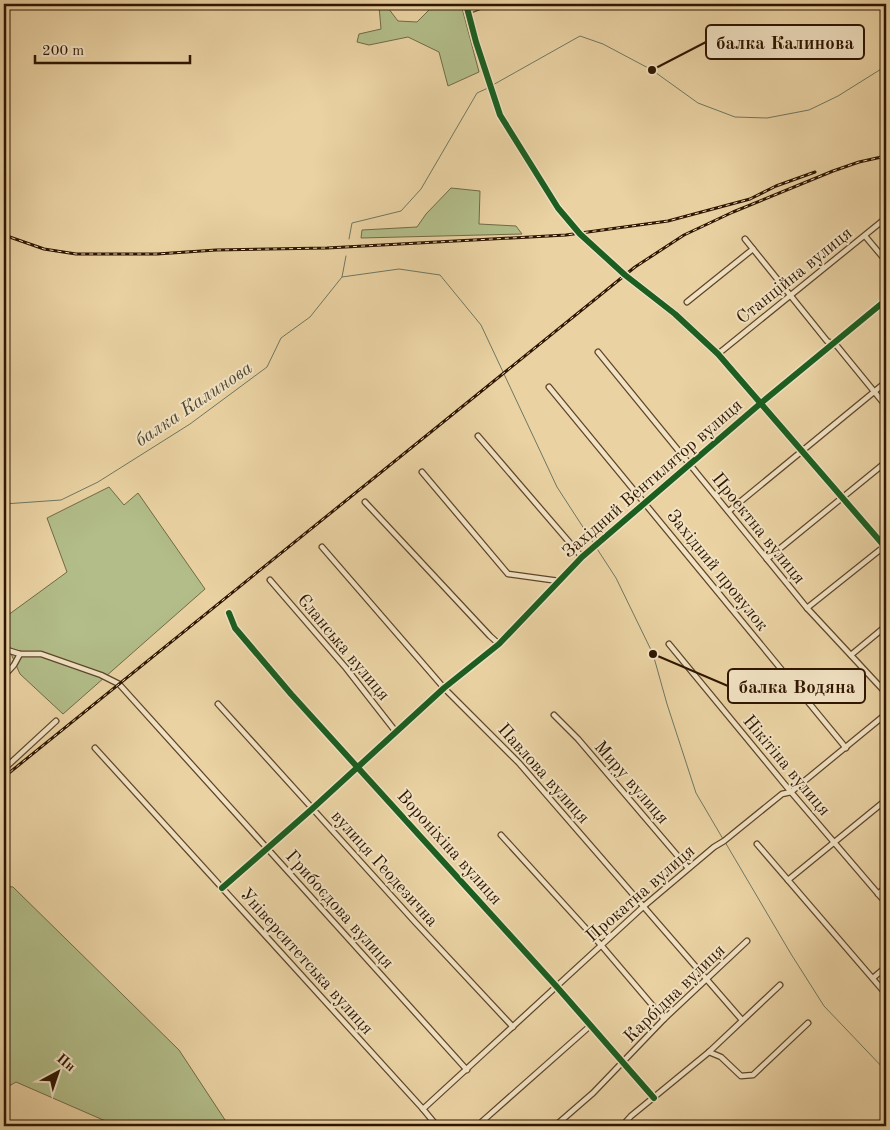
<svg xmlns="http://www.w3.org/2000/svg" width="890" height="1130" viewBox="0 0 890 1130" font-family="'Old Standard TT',serif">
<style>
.green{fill:#b2bd89;stroke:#706a44}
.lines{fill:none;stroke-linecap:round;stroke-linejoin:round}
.stream{stroke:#6e7762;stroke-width:1}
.minor-casing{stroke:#5e4529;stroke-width:7}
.tertiary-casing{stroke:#5e4529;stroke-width:8}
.minor{stroke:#f1e2c3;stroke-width:4.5}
.tertiary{stroke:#f1e2c3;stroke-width:5}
.rail-casing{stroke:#2f1600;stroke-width:3}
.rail{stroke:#f1e2c3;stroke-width:1;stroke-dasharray:4;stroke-linecap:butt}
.cycleway-casing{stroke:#f1e2c3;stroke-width:9}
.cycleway{stroke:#1b5e20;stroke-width:6}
.labels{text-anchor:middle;stroke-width:4;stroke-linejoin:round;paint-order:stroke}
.street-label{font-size:18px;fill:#2f1600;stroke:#f1e2c3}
.water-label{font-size:19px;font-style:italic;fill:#4e4731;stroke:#f1e2c3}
.leader{fill:none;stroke:#2f1600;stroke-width:2}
.callout-dot{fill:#2f1600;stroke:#f1e2c3;stroke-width:2}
.callout{fill:#f1e2c3;stroke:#2f1600;stroke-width:2}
.callout-label{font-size:19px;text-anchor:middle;font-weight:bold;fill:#2f1600}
</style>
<rect width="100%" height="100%" fill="#ead2a3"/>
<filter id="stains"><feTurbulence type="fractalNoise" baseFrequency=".004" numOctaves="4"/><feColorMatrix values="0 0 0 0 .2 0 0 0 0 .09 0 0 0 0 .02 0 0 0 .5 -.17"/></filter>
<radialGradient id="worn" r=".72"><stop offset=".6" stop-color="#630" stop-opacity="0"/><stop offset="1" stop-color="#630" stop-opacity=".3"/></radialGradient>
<g class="green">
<path d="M382,4H385L398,21L417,22L431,8L429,4H461L479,72L448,86L439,52L408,37L369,45L357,42L359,34L381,29L379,6Z"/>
<path d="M451,188L480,191L479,224L516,226L522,234L361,238L362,230L417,227L426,214Z"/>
<path d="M109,487L124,505L138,493L205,589L63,714L20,674L4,638V618L67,572L47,518Z"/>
<path d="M4,886L13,887L179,1050L229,1126H117L16,1082L4,1089Z"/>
</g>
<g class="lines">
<g class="stream">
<path d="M491,86L580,36L603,44L652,70L698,103L735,117L767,118L809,110L838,96L886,66"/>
<path d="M349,239L352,223L401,211L421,189L477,93L488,88"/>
<path d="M342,277L399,269L440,275L481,325L557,487L616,578L653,654L667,704L696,793L723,839"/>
<path d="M4,504L61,500L98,482L190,424L267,367L281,338L310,317L342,277L346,256"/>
<path d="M725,842L791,954L824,1006L886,1071"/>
</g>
<g class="minor-casing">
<g id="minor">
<path d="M468,11L487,4"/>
<path d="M865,236L886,261"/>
<path d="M745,239L827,341L837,346L886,406"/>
<path d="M687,302L753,249"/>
<path d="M598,352L807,608L886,693"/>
<path d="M718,354L886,218"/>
<path d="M549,387L846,748"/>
<path d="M478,436L582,557"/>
<path d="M422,472L508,574L559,581"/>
<path d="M365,502L490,636L499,644"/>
<path d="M729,511L886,382"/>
<path d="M322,547L444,688L519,763L742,1020"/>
<path d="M767,559L886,462"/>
<path d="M270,580L346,668L396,732"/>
<path d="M807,608L886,545"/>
<path d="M229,613L235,628L291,694L557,987L654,1098"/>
<path d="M669,644L791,792L886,903"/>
<path d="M4,649L20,654H41L101,675L119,684L467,1070"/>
<path d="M851,655L886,626"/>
<path d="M4,676L14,665L20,654"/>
<path d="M218,704L415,922L513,1027"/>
<path d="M554,715L578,739L688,868"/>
<path d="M95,748L423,1109L437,1126"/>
<path d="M4,769L56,721"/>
<path d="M501,835L601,945L664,1019"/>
<path d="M757,844L886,994"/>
<path d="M788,880L886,800"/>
<path d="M222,888L312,809L444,688L499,644L582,557L761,403L886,300"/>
<path d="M878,894L886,887"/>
<path d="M873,978L886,967"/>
<path d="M709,1052L721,1057L741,1076L753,1075L808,1023"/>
<path d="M423,1109L644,906L714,847L724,841L782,794L791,792L886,714"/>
<path d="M477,1126L590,1026"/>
<path d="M555,1126L593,1093L664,1019L747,941"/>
<path d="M622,1126L631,1116L709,1052L780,985"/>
</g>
</g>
<g class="tertiary-casing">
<path id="tertiary" d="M466,4L476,42L500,115L558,208L580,234L625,275L675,314L718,354L886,548"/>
</g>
<use href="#minor" class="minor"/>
<use href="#tertiary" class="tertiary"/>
<g class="rail-casing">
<g id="rail">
<path d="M4,235L44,249L76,254H157L216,250L327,248L566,235L668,221L750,199L776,186L815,172"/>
<path d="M4,777L635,267L684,235L733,212L833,171L859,162L886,156"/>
</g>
</g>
<use href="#rail" class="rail"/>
<g class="cycleway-casing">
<g id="cycleway">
<path d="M466,4L476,42L500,115L558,208L580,234L625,275L675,314L718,354L886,548"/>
<path d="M229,613L235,628L291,694L557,987L654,1098"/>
<path d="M222,888L312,809L444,688L499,644L582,557L761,403L886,300"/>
</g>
</g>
<use href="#cycleway" class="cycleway"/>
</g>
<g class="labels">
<g class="street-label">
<text transform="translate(794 275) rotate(-39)" y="6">Станційна вулиця</text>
<text transform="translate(652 478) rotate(-41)" y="6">Західний Вентилятор вулиця</text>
<text transform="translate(759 528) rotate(51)" y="6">Проектна вулиця</text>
<text transform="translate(718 570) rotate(51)" y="6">Західний провулок</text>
<text transform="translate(344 647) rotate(50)" y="6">Єланська вулиця</text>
<text transform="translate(787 765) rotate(50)" y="6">Нікітіна вулиця</text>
<text transform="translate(544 773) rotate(48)" y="6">Павлова вулиця</text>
<text transform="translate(632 782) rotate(49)" y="6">Миру вулиця</text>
<text transform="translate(450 847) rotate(48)" y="6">Вороніхіна вулиця</text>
<text transform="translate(385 868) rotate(48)" y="6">вулиця Геодезична</text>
<text transform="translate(640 893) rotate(-41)" y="6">Прокатна вулиця</text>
<text transform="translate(340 909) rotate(48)" y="6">Грибоєдова вулиця</text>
<text transform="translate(307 961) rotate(48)" y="6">Університетська вулиця</text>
<text transform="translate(674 993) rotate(-44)" y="6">Карбідна вулиця</text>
</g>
<g class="water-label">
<text transform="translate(193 403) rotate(-34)" y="7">балка Калинова</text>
</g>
</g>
<path class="leader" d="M652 70L706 42M653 654L728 686"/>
<g class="callout-dot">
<circle cx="652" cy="70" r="5"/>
<circle cx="653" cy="654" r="5"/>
</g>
<g class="callout">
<rect x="706" y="25" width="158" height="34" rx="5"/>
<rect x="728" y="669" width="137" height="34" rx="5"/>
</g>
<g class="callout-label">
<text x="785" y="49">балка Калинова</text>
<text x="797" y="693">балка Водяна</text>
</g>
<rect width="890" height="1130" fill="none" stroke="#ead2a3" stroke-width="20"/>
<rect x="5" y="5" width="880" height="1120" fill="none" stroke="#2f1600" stroke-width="2.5"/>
<rect x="10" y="10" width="870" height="1110" fill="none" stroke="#2f1600"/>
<g transform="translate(58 1072) rotate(40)" stroke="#f1e2c3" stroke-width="4" paint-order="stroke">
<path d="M0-4L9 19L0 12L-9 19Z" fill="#2f1600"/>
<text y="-8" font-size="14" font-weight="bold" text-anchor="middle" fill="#2f1600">Пн</text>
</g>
<path d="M35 55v8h155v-8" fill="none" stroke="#2f1600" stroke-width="2.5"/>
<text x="42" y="55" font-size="15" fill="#2f1600" stroke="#f1e2c3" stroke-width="4" paint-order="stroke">200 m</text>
<rect width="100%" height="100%" filter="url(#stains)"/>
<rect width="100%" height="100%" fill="url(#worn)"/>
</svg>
